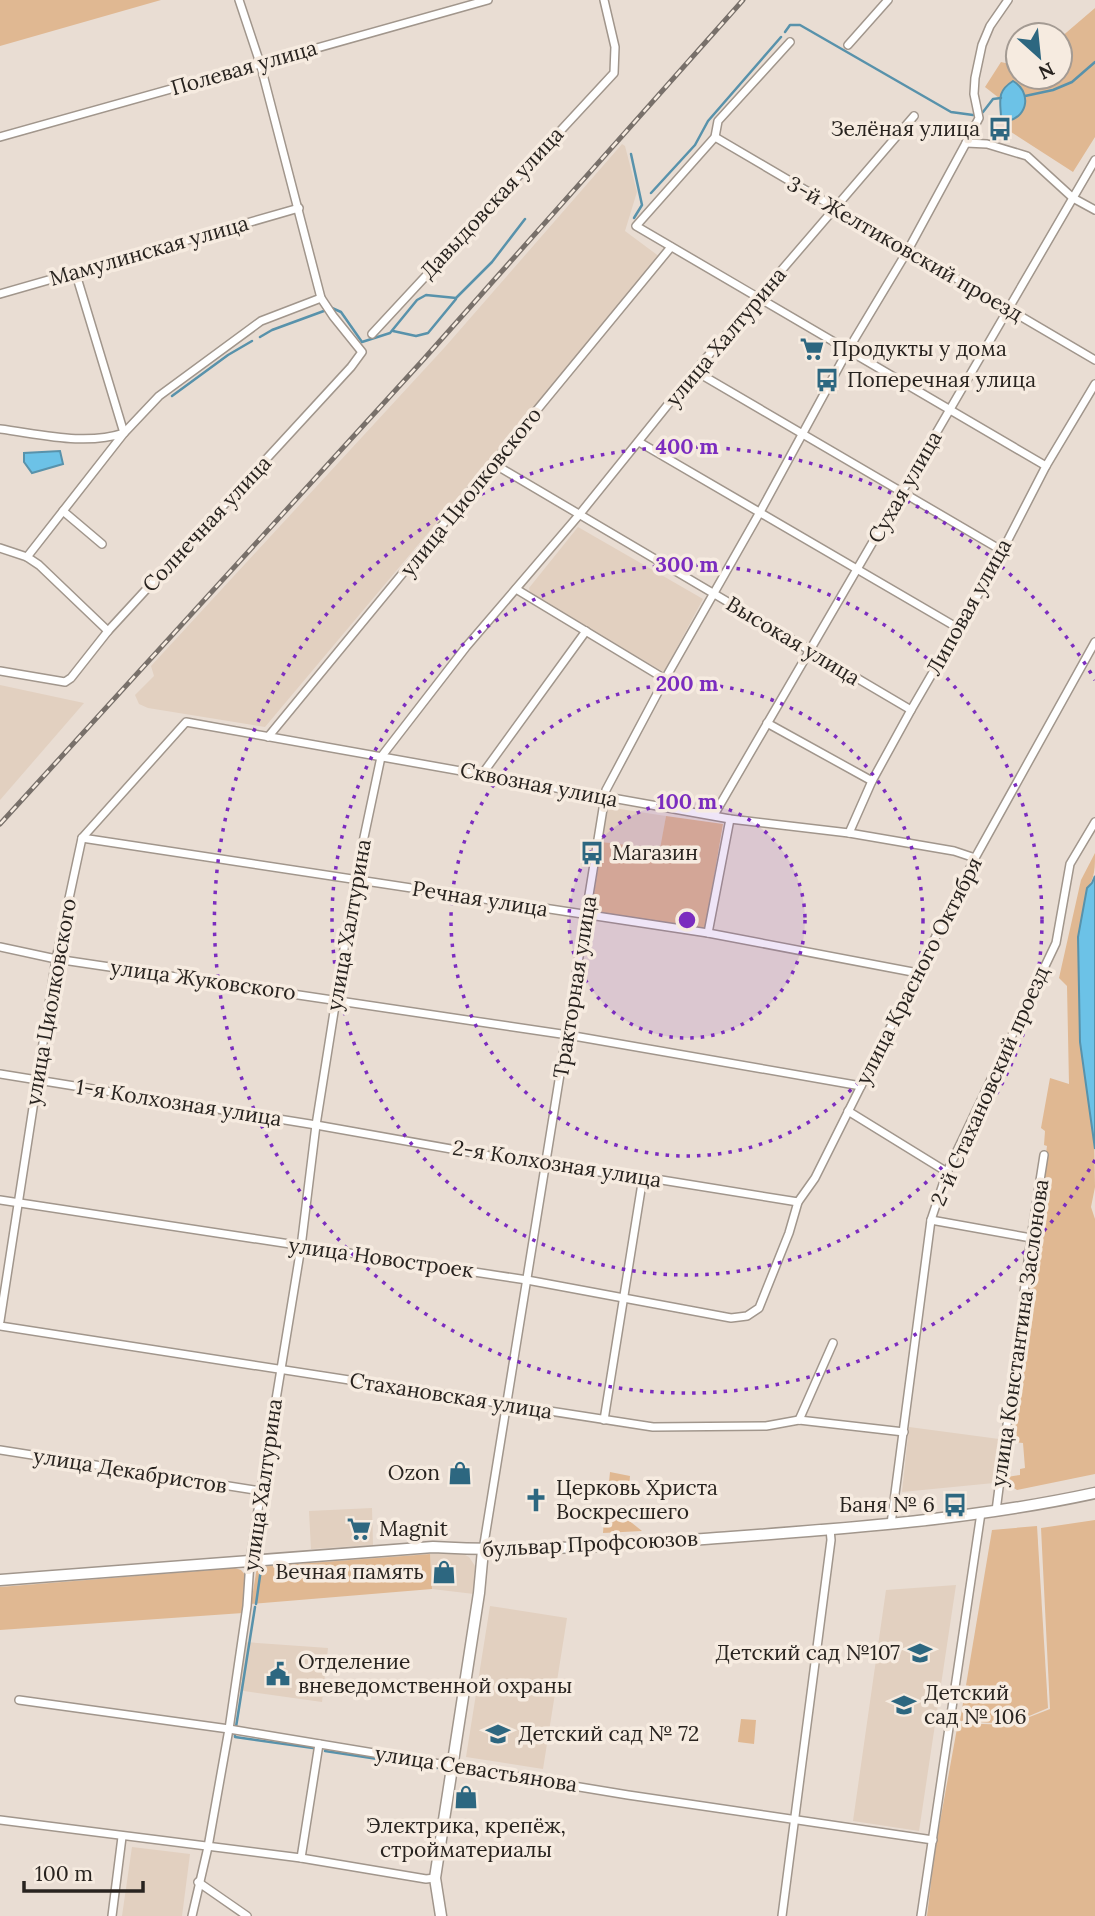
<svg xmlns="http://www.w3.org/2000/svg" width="1095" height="1916" viewBox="0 0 1095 1916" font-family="Lora,serif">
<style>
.built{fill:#e2d0c0}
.green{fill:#e0b892}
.water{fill:#6cc2e7;stroke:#5892ab;stroke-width:2}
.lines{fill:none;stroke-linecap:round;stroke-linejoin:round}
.stream{stroke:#5892ab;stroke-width:2.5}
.street-casing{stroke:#a1968c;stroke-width:10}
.secondary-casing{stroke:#a1968c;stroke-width:13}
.street{stroke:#fff;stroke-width:7}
.secondary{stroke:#fff;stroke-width:10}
.rail-casing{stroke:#78706a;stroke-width:5}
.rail{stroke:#f6ebe0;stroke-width:2.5;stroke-dasharray:8;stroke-linecap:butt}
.ring{fill:none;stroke:#7b2cbf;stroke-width:3.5;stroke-dasharray:3.5 7}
.labels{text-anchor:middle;stroke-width:7;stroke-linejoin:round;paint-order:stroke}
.street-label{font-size:21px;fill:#28231f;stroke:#f6ebe0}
.poi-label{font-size:21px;fill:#28231f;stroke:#f6ebe0;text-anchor:start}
.centre{fill:#7b2cbf;stroke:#f6ebe0;stroke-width:3.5}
.ring-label{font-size:21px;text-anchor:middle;font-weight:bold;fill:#7b2cbf;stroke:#f6ebe0;stroke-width:7;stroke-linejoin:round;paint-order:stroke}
</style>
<rect width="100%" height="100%" fill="#e9ddd3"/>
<g class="built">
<path d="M622,144L625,146L637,192L625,231L660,257L265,727L148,708L139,704L135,695L154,676L151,666L445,347Z"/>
<path d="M578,527L703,599L664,672L533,597L530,592L529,588Z"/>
<path d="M0,685L84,703L0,800Z"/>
<path d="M607,807L666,816L661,849L602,842Z"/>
<path d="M909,1427L999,1439L994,1483L902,1492Z"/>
<path d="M372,1508L373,1545L311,1549L309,1511Z"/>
<path d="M461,1553L469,1557L475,1566L474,1594L432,1589L430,1554Z"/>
<path d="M956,1585L919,1831L853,1821L886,1590Z"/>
<path d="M490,1606L567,1618L543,1769L466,1757Z"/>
<path d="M245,1642L328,1648L322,1702L237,1690Z"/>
<path d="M132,1847L190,1854L182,1916H122Z"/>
</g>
<g class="green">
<path d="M0,0H161L0,46Z"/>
<path d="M1095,8V137L1073,172L1008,130V121L1013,120L1026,96L1020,85H1007L999,98L985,87L1001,62L1018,66V77H1060V38Z"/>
<path d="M666,816L723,824L705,930L591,913L602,842L660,849Z"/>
<path d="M1095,853C1095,866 1095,879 1087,888L1079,937L1078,969L1081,1010L1080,1042L1094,1138L1095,1187L1091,1207L1095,1219V1474L1017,1490L1011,1486L1007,1477L1020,1475V1469L1025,1468L1023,1443L1015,1442L1009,1428L1047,1146L1044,1145L1045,1131L1041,1128L1050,1078L1069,1084L1067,986L1059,978L1081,880Z"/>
<path d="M610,1472L630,1476L629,1487L638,1493L639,1498L608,1493Z"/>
<path d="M616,1516L627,1519L642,1531L603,1533L604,1520Z"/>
<path d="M1095,1520V1916H927L935,1849L958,1723L1009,1725L1050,1709L1041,1528Z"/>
<path d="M1037,1526L1048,1708L1010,1724L960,1721L992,1530Z"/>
<path d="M430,1554L432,1589L251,1604L257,1567Z"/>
<path d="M235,1568L241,1570L246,1576L243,1613L0,1630V1587Z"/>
<path d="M741,1719L756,1720L754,1744L738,1742Z"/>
</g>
<g class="water">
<path d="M1013,81C1031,91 1029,116 1008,121L1001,116C1000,100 997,91 1013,81Z"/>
<path d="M60,451L63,464L32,473L24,462V453Z"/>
<path d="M1095,876V1149L1080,1042L1078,937L1087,888L1092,883Z"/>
</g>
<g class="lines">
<g class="stream">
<path d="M785,32L790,25H800L951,112L973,115"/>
<path d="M1025,96L1053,90L1072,82L1095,62"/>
<path d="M983,112L993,99L1001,98"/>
<path d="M631,154L642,205L634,218"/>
<path d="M651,193L695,145L708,121L781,37"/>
<path d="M393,331L416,336L428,333L456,299"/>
<path d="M260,337L272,330L332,308L341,312L362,342L390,333L417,300L426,295L456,298L492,262L525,219"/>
<path d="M172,396L228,355L252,341"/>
<path d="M256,1604L261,1569"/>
<path d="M236,1727L255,1607"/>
<path d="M235,1735V1737L313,1748"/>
<path d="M325,1751L437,1768"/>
</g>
<g class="street-casing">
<g id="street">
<path d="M790,42L718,121L715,137L636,226L1046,466"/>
<path d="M848,45L888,0"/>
<path d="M0,137L488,0"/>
<path d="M715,137L1095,360"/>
<path d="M966,143L987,144L1027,156L1073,198L1095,210"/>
<path d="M0,294L299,208"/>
<path d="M372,334L614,73L615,47L604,0"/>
<path d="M695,371L1001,550"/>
<path d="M0,429C40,434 85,446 124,433L75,271"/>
<path d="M639,442L958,628"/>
<path d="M494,464L911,710"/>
<path d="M63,511L102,544"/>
<path d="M0,548L27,557L39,565L108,631"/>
<path d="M27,557L124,433L159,396L261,321L321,298"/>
<path d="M516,589L665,679"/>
<path d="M0,671L65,682L71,678L108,631L351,367L362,352L333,316L321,298L260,63L239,0"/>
<path d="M767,723L872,781"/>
<path d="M268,737L671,247"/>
<path d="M483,773L586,631"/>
<path d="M714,815L1095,160"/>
<path d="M849,833L872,781L911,710L993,569L1046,466L1095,384"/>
<path d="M82,838L708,933L918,973"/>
<path d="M708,933L730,819"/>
<path d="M0,947L56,959L568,1035L861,1086"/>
<path d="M0,1074L316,1125L547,1166L643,1177L798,1202"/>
<path d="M848,1111L947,1172"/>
<path d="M0,1200L527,1280L731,1318L747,1316L759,1308L789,1233L798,1202L815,1178L975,858L1095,642"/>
<path d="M931,1220L1031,1238"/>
<path d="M0,1321L56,959L82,838L186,722L730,819L849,833L954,851L975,858"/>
<path d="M0,1326L653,1427L766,1426L799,1420L904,1432"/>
<path d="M604,1420L643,1177"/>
<path d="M799,1420L833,1343"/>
<path d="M0,1450L261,1491"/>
<path d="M996,1511L1031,1238L1044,1155"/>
<path d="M891,1524L931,1220L947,1172L1056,943L1070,864L1095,822"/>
<path d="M483,1550L606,790L665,679L760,512L848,350L908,250L966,143L979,118L974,94L975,78L982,45L990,26L1008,0"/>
<path d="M19,1700L229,1729L628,1795L933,1840"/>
<path d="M0,1820L301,1858L426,1879L435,1878"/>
<path d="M301,1858L319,1744"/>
<path d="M198,1882L247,1916"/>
<path d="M112,1916L122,1837"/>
<path d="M192,1916L208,1847L229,1729L247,1606L250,1561L261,1491L301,1247L316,1125L355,880L381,757L466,647L579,515L695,371L914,116"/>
<path d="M782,1916L831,1540L830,1529"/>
<path d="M921,1916L981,1513"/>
</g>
</g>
<g class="secondary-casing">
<g id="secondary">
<path d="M0,1580L433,1547C532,1553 632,1544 731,1537C853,1528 975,1519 1095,1493"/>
<path d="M441,1916L435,1878L479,1593L483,1550"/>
</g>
</g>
<use href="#street" class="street"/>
<use href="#secondary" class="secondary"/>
<g class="rail-casing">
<path id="rail" d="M0,824L423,360L743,0"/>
</g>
<use href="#rail" class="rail"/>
</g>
<circle cx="687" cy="920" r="118" fill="#7b2cbf" fill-opacity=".12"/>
<g class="ring">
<circle cx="687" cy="920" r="118"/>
<circle cx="687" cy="920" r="236"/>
<circle cx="687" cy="920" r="355"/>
<path d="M1095 1160A473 473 0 1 1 1095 680"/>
</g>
<defs>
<g id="bus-bare" transform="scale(1.89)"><path d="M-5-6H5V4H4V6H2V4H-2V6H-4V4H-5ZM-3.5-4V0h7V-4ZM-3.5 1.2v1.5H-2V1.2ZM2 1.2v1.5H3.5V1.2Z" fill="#2d6780" stroke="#f6ebe0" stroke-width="2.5" paint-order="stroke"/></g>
<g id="supermarket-bare" transform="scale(1.89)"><path d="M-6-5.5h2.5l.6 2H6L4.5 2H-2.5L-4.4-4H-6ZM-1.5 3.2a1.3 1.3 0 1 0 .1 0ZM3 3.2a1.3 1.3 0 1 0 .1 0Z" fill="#2d6780" stroke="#f6ebe0" stroke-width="2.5" paint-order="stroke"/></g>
<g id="shop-bare" transform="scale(1.89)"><path d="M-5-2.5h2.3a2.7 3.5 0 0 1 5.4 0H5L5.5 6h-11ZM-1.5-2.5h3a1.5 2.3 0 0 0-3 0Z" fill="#2d6780" stroke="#f6ebe0" stroke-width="2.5" paint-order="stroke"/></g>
<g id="church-bare" transform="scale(1.89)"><path d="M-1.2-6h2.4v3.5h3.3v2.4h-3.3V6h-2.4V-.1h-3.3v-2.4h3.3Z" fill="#2d6780" stroke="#f6ebe0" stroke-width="2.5" paint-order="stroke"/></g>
<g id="school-bare" transform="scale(1.89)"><path d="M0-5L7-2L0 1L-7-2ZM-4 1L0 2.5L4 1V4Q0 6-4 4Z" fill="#2d6780" stroke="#f6ebe0" stroke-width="2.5" paint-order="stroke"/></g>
<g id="civic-bare" transform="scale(1.89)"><path d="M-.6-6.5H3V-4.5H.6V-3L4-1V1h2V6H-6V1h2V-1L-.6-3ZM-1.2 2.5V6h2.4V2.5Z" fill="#2d6780" stroke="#f6ebe0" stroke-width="2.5" paint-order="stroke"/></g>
</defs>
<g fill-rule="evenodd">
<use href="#bus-bare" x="1000" y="129"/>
<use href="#supermarket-bare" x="812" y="349"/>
<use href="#bus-bare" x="827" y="380"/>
<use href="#bus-bare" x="592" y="853"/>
<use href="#shop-bare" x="460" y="1473"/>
<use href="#church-bare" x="536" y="1500"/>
<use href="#bus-bare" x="955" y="1505"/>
<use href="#supermarket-bare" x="359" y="1529"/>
<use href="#shop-bare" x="444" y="1572"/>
<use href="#school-bare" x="920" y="1653"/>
<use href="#civic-bare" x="278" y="1674"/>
<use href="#school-bare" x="904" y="1705"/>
<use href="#school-bare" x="498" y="1734"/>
<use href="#shop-bare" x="466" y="1797"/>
</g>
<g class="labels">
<g class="street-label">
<text transform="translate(244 68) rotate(-16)" y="7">Полевая улица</text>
<text transform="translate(492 203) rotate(-47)" y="7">Давыдовская улица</text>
<text transform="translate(905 249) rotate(30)" y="7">3-й Желтиковский проезд</text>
<text transform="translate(149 251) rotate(-16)" y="7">Мамулинская улица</text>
<text transform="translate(726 337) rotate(-50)" y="7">улица Халтурина</text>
<text transform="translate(905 487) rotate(-60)" y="7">Сухая улица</text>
<text transform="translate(471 492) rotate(-51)" y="7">улица Циолковского</text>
<text transform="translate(207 524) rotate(-47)" y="7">Солнечная улица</text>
<text transform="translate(969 607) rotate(-61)" y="7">Липовая улица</text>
<text transform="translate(793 641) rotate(31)" y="7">Высокая улица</text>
<text transform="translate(539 785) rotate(11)" y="7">Сквозная улица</text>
<text transform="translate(480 899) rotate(9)" y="7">Речная улица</text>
<text transform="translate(349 925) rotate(-80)" y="7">улица Халтурина</text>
<text transform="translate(919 971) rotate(-63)" y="7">улица Красного Октября</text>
<text transform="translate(203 980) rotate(8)" y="7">улица Жуковского</text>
<text transform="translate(575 987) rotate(-81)" y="7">Тракторная улица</text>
<text transform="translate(51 1002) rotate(-80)" y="7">улица Циолковского</text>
<text transform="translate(990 1086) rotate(-66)" y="7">2-й Стахановский проезд</text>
<text transform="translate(179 1103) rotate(9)" y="7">1-я Колхозная улица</text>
<text transform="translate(557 1164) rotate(9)" y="7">2-я Колхозная улица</text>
<text transform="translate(381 1258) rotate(8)" y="7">улица Новостроек</text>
<text transform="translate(1020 1333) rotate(-82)" y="7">улица Константина Заслонова</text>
<text transform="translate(451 1396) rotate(9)" y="7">Стахановская улица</text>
<text transform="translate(130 1471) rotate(9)" y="7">улица Декабристов</text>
<text transform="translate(263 1485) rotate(-82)" y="7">улица Халтурина</text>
<text transform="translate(590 1544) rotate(-3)" y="7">бульвар Профсоюзов</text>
<text transform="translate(476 1769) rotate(9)" y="7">улица Севастьянова</text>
</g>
<g class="poi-label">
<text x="980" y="136" text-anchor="end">Зелёная улица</text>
<text x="832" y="356">Продукты у дома</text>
<text x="847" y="387">Поперечная улица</text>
<text x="612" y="860">Магазин</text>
<text x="440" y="1480" text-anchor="end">Ozon</text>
<text x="556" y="1495">Церковь Христа<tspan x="556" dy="24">Воскресшего</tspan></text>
<text x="935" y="1512" text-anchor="end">Баня № 6</text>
<text x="379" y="1536">Magnit</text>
<text x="424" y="1579" text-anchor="end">Вечная память</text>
<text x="900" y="1660" text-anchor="end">Детский сад №107</text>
<text x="298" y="1669">Отделение<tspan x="298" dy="24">вневедомственной охраны</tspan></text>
<text x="924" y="1700">Детский<tspan x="924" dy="24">сад № 106</tspan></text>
<text x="518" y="1741">Детский сад № 72</text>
<text x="466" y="1833" text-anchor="middle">Электрика, крепёж,<tspan x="466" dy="24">стройматериалы</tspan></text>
</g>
</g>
<circle cx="687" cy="920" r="10" class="centre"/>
<g class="ring-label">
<text x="687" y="454">400 m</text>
<text x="687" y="572">300 m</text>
<text x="687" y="691">200 m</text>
<text x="687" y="809">100 m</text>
</g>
<g transform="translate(1039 56) rotate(153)"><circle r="33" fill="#f6ebe0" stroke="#a49b93" stroke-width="2"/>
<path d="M0-5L12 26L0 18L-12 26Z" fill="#2d6780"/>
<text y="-10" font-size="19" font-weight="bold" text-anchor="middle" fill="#28231f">N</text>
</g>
<path d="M24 1881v10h119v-10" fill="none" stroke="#28231f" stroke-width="3.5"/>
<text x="35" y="1881" font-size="21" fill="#28231f" stroke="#f6ebe0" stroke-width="5" paint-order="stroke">100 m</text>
</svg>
